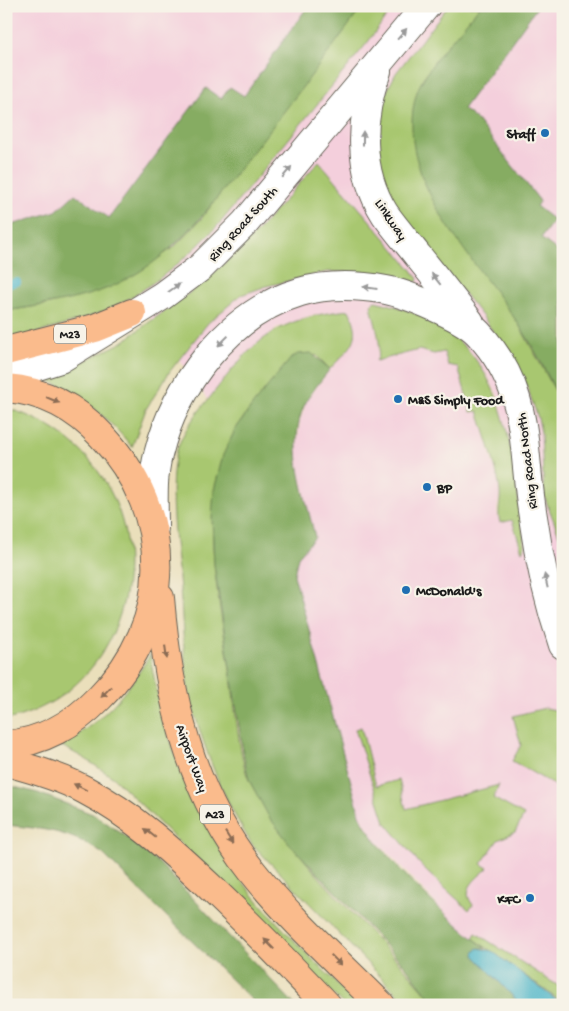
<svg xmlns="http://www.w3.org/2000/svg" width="569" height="1011" viewBox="0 0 569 1011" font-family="'Gochi Hand',sans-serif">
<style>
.built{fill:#f4cfdc;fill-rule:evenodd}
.green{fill:#a8c76f;stroke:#627246}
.forest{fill:#86ac62;stroke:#51643f}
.water{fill:#49b4c7;stroke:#326872}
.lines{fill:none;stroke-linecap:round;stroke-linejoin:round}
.stream{stroke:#49b4c7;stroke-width:8}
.minor-casing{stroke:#646054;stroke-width:30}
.highway-casing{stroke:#646054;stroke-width:30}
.minor{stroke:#fff;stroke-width:28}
.highway{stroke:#fabb8c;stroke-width:28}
.oneway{fill:#999}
.oneway2{fill:#8b6c54}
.poi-dot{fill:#1f6fb2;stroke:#f7f3e8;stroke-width:2}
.labels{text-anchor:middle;stroke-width:4.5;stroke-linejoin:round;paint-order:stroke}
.shield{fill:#f7f3e8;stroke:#5e5c59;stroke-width:1}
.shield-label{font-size:12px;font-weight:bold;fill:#1c1c1c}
.poi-label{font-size:14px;font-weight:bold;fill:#1c1c1c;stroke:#f7f3e8;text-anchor:start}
.street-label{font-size:14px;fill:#1c1c1c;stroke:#f7f3e8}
</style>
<rect width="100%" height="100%" fill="#f7f3e8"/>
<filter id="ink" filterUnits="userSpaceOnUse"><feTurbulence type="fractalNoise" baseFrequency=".02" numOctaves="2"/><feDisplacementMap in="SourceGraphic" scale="10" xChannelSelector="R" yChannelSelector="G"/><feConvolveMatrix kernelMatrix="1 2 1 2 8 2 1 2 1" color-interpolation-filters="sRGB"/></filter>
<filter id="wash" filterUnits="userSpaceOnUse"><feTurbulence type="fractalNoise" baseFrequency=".0096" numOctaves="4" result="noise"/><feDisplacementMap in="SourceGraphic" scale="20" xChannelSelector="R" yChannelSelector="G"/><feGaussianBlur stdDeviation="1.12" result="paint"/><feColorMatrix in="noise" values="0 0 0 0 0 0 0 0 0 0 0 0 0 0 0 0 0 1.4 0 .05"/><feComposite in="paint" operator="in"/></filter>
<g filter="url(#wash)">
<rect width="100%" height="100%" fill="#eadfbb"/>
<g class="built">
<path d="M6,6H480L423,78L421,175L439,211L518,323L563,405V718L556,710L545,708L513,716L521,745L512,760L563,790V989L477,934L473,938L468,935L438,906L374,838L360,815L294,575L298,557L314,537L299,466L297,447L300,421L307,400L356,336L349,310L312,315L276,328L208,400L124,281L80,296L6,311ZM372,308L461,344L487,375L498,396L509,438L522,551L512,520L500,523L497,511L500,493L498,481L478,411L471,412L458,367L445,351L434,354L419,350L377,361L379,345Z"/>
<path d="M538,6H563V255L541,238L553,220L536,206L539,201L477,120L463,109Z"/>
</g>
<g class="green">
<path d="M363,6H394L368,42L221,222C187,259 148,292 102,312C71,324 38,332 6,342V311L50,304L104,289L157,259L174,247L201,219Z"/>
<path d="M448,6H480L423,78L421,175L439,211L518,323L563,405V545L544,496L541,433L538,418L523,376L483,317L394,207L378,175V108L396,73Z"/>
<path d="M319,161L412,270L418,279L417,282L363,272H327L267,286L241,295L208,323L170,371L146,409L132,447C109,418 81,396 47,379L121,343L204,282L253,236Z"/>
<path d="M375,301C510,330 508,434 525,546L522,551L512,520L500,523C497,512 501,503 500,492C498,469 485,434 478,411L471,412L458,367L448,365L444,352L434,354L419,350L376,361C385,347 373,320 371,304Z"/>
<path d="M349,310C364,341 351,346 330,369L316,355C298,369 266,388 253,405C190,481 216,581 230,669C234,695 239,762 250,782C296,867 376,931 436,1005H408L252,844C228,807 212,769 199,728C196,717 191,706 189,695C183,656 183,617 179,578C175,544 167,483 177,450C183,430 198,412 211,396C254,340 276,318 349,310Z"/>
<path d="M6,408C105,436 155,538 113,633C92,678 55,709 6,720Z"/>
<path d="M150,655C164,743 197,825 253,895C285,934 323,969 358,1005H344L114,778L84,758L60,745C100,724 127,694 150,655Z"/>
<path d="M545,708L556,710L563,718V790L512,761L521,745L513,716Z"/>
<path d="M361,727L376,786L399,780L406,809L499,785L493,798L524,815L515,832L498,840L481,864L488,868C476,879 460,889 473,905L469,910L426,871L385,822L355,729Z"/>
<path d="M476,933L563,989V1003L473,938Z"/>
</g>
<g class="forest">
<path d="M308,6H363C326,56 289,106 251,154C213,203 179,253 123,281C90,299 43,305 6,311V224L9,226L56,211L75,194L109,218L206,88L221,99L230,87L244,96Z"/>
<path d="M480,6H538L463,109L477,120L540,201L536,206L554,220L541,238L563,255V405C548,377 535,348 517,322C474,257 393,180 416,95C423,69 463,28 480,6Z"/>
<path d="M311,353L330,369C320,382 308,395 302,411C288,451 306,497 315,537L298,557L294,575L360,815C373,849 455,926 486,948H479L475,956L521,1005H436L405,966L289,843L269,817L249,780L244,758L214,565L212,518L214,490L223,455L235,430L254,403L292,357L298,354Z"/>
<path d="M6,785L38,793L95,815L124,835L159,863L295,1005H257L103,854C70,831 45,829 6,825Z"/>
</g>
<path class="water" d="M478,948L492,951L563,1005H521L475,956L474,953Z"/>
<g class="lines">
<path class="stream" d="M6,285L17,282"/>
</g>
</g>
<g filter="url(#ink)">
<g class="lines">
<g class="minor-casing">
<g id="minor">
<path d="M377,71C360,118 357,170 385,214C395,228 407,242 418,256C436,278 453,300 470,322"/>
<path d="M6,376L60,359L162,296L201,267L245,223L426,6"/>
<path d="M154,528C154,504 152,479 158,455C175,385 229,313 300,292C328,284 358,285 386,290C407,294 463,317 478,333C532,391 521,447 533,517C539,560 549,604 563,645"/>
</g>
</g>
<g class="highway-casing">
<g id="highway">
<path d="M6,351L95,328L132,313"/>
<path d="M6,388C45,391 76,408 102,436C175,514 175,622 99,698C74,724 42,742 6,745"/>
<path d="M160,598C168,695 190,793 252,871C290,919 337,961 381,1005"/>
<path d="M6,762C33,769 61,777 85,790C133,815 172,851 211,888C251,926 289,965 327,1005"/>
</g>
</g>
<use href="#minor" class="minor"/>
<use href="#highway" class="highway"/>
</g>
<defs><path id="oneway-solid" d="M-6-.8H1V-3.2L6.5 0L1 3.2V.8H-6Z" transform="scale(1.25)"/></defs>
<g class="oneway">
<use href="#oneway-solid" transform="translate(402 34) rotate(-49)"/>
<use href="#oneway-solid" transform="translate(363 138) rotate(-90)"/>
<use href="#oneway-solid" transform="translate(287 172) rotate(-50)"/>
<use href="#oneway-solid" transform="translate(436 279) rotate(-128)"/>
<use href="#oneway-solid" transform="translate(174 288) rotate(-35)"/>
<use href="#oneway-solid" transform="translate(370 288) rotate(-172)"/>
<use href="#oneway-solid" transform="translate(223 341) rotate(136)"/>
<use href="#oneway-solid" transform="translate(546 581) rotate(-103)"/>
</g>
<g class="oneway2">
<use href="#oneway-solid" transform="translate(53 400) rotate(23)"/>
<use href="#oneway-solid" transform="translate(166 652) rotate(82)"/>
<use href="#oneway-solid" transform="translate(106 692) rotate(133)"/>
<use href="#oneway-solid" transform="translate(80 787) rotate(-154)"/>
<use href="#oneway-solid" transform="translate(150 833) rotate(-141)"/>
<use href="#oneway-solid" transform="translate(229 838) rotate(58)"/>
<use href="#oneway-solid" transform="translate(269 944) rotate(-134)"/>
<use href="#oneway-solid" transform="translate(336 960) rotate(45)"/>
</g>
</g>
<g class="poi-dot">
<circle cx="545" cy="133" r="5"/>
<circle cx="398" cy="399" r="5"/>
<circle cx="427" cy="487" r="5"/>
<circle cx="406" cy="590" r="5"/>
<circle cx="530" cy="898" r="5"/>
</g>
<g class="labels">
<g class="shield">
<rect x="54" y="324.5" width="32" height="19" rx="4"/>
<rect x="200" y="804.5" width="30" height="19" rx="4"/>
</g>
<g class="shield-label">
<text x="70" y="338">M23</text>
<text x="215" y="818">A23</text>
</g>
<g class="poi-label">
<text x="535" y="138" text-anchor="end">Staff</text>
<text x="408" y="404">M&amp;S Simply Food</text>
<text x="437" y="492">BP</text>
<text x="416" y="595">McDonald's</text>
<text x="520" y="903" text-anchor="end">KFC</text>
</g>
<g class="street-label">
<text transform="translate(392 219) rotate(56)" y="5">Linkway</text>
<text transform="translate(242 223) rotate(-48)" y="5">Ring Road South</text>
<text transform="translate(526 461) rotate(-97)" y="5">Ring Road North</text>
<text transform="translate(193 758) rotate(70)" y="5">Airport Way</text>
</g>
</g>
<rect width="569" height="1011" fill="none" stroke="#f7f3e8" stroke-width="25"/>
</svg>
